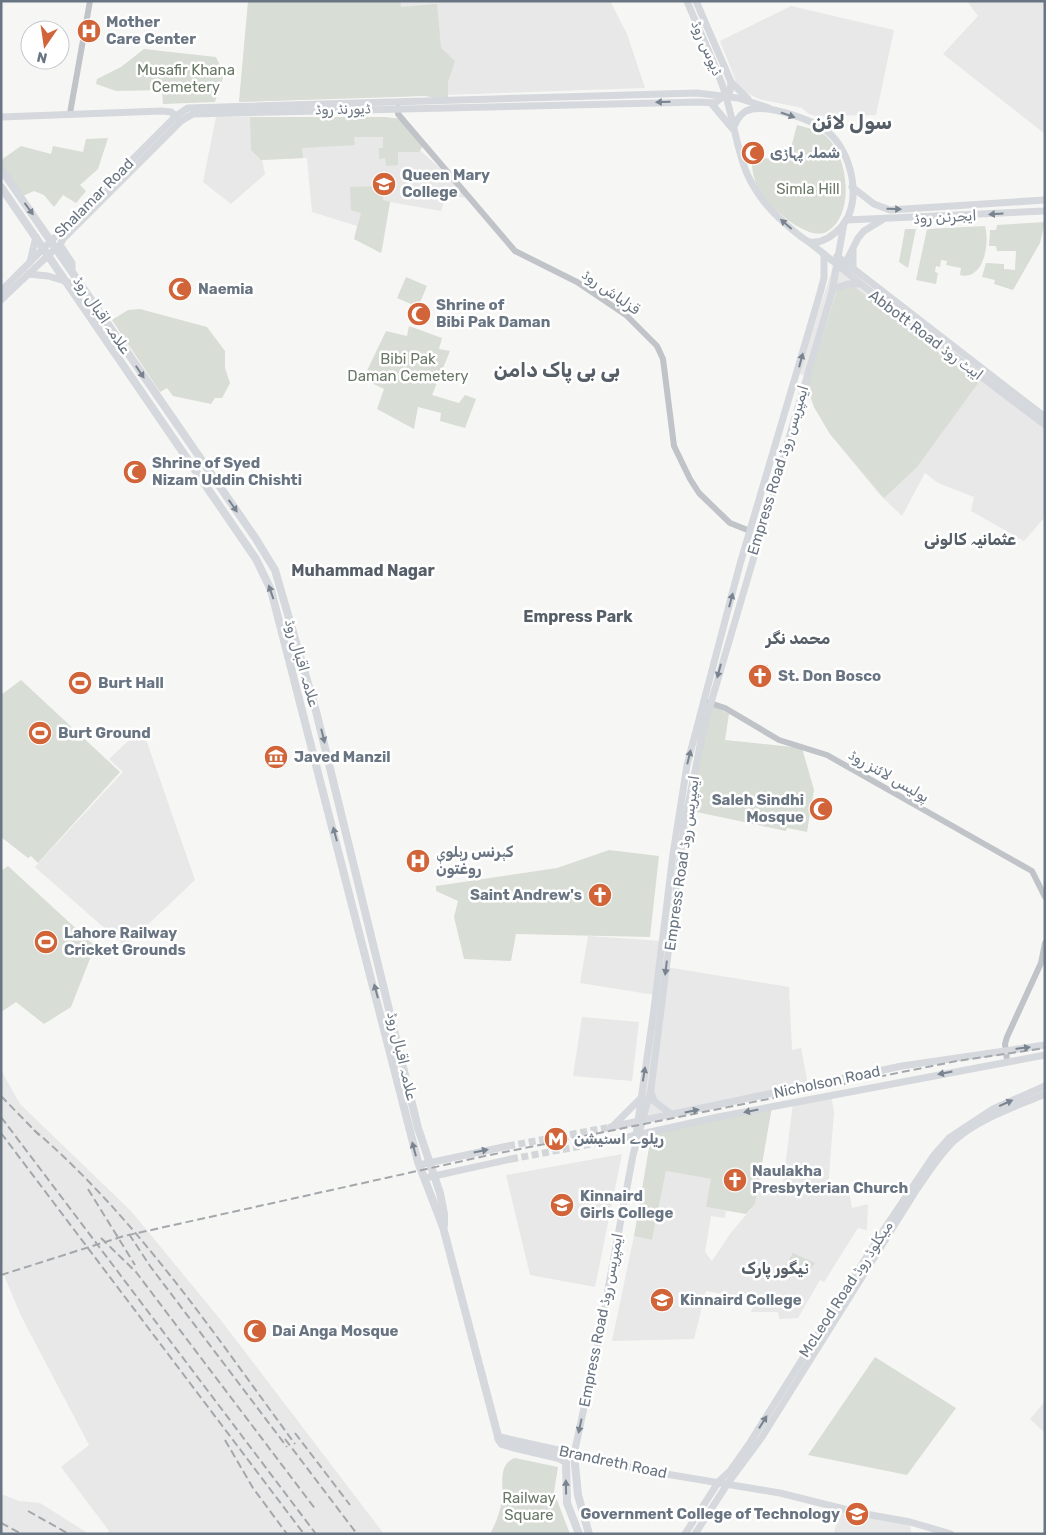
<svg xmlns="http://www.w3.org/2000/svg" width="1046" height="1535" viewBox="0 0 1046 1535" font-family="Rubik,'Noto Naskh Arabic',sans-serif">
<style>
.built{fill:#e7e8e7}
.green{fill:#d8ddd5}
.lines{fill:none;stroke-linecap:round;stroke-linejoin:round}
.secondary-tunnel{stroke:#d3d6d8;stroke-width:7;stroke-dasharray:7 3.5;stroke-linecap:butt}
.tertiary{stroke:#c0c3c7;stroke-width:6}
.secondary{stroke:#d5d8dc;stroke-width:7}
.primary{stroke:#d5d8dc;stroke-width:8}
.rail{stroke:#a4a8ad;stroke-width:2;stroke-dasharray:8 4;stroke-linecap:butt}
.oneway{fill:#798490}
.labels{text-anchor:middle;stroke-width:5;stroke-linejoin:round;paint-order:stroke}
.poi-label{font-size:15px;font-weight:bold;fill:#697582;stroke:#fff;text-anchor:start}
.street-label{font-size:15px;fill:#697582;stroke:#fff}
.park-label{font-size:15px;fill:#6a7a67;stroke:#fff}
.neighbourhood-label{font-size:16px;font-weight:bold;fill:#565f68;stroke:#fff}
.district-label{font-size:20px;font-weight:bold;fill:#565f68;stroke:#fff}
</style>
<rect width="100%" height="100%" fill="#f6f7f4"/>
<g class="built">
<path d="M249,1H610L627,34L645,88L239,102Z"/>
<path d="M967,1H1045V134L943,54L978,16Z"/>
<path d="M791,6L894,30L876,115L816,116L809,114L802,108L759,99L745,92L737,84L720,41Z"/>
<path d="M216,117H384L472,198L446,196L441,211L390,202L382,251L379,252L354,239L357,226L312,212L307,158L262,160L265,174L231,204L203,182Z"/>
<path d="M835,261L1045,427V517L1024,541L971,511L974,497L938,483L925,473L902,516L879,494L830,434L814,407L805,376L798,373Z"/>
<path d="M142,728L195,880L125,946L35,867L123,772L109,759Z"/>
<path d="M588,936L662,941L660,966L789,987L792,1050L801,1048L809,1090L637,1122L655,995L580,983Z"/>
<path d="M582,1017L639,1022L632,1081L573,1076Z"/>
<path d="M1,1070L20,1104L131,1211L220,1319L384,1534H105L109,1531L61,1467L89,1445L21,1316L1,1268Z"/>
<path d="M831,1095L834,1112L828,1188L848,1187L852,1208L868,1204L867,1230L858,1228L824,1282L820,1280L798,1318L779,1319L778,1312H751L756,1300L706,1291L694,1339L612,1341L634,1236L652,1240L666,1171L712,1179L706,1207L726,1211L725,1218L711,1216L705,1252L712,1261L730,1234L755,1204L758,1185L782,1191L793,1103Z"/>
<path d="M622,1154L595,1287L530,1275L506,1175Z"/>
<path d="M1045,1401V1433L1030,1419Z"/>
<path d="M1,1494L19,1501L40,1503L89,1534H1Z"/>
<path d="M840,1507L910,1522L911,1534H834Z"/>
</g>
<g class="green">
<path d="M248,1H400L401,7L437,4L441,48L455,61L448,82V101L425,96L239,102Z"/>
<path d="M144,49L216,57L224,74L215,102L163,104L162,90L116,91L96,84L97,79L121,67Z"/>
<path d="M250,117H384L404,119L425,143L419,152H398V165L386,166L385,158L379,159V148H383V137H354L355,145L302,148L303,158L261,160L251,150Z"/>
<path d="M797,125C807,128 821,130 828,138C848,158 855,214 828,231C810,244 766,205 758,189C754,180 752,169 751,160L754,158L788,159Z"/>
<path d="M108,138L98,169L80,185L86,191L76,203L63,195L54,207L44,195L34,191L23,196L1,163V160L21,146L51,154L53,146L83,152L86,139Z"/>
<path d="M384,186L383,200L390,202L381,253L354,239L361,213L351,210L350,187Z"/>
<path d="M1045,222L1040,243L1013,290L994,284L995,280L982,277L986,263L1004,264V269L1015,270L1016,251H997L996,246H989L990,230H996L997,225Z"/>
<path d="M985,226C990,243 984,281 960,275L961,268L946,265L947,261L941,260L940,267L936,266L935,272L938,273L936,284L916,280L927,229Z"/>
<path d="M905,229H916L908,268L899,262Z"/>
<path d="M406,277L427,286L418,307L397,298Z"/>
<path d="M848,285L856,288L978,383L981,379L917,467L884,498L830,434L814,407L807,387L837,290Z"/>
<path d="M140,309L207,327L225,351V368L230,383L222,398H215L211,404L173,396L167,388L160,392L112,320L128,310Z"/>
<path d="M409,326L442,338L439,349L450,351L432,395L459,403L465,395L476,399L465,428L440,421L441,413L418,407L414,429L377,409L384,389L363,379L386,331L407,336Z"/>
<path d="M21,680L120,772L38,863L31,856L28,858L1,837V695Z"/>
<path d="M703,699L729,714L725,740L802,748L814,790L807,832L787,828L786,831L687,810Z"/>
<path d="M609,850L659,856L650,937L516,934L511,961L464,959L454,917L458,901L436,891V886L557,868Z"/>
<path d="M8,866L95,946L71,1007L44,1024L16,1002L1,1012V871Z"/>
<path d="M772,1107L755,1204L746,1214L706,1207L711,1179L666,1171L652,1240L634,1236L652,1130Z"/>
<path d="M793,1253L815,1263L802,1279L784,1268Z"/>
<path d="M875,1357L956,1408L907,1475L808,1455Z"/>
<path d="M515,1458L558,1467L554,1492L570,1534H490C496,1523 500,1512 502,1500C504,1486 497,1464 515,1458Z"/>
</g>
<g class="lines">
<g class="secondary-tunnel">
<path d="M508,1146L611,1127"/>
<path d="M511,1159L614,1140"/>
</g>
<g class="tertiary">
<path d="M398,108V114L515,251L577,282L626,315L657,346L663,359L674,446L690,479L699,493L730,523L750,531"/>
<path d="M70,113L90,1"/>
<path d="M707,702L725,708L779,740L827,755L1032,871L1045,897"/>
<path d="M1007,1060L1005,1044L1007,1037L1041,963L1045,943"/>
</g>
<g class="secondary">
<path d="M687,1C699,31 714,60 724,90C741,143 735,176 779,218C788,226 798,236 809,242C822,244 834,235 842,226C863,202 852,152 828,132C813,120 765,102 746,111C739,115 736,122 733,129"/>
<path d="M696,1L731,82L748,99"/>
<path d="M711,103L731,127"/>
<path d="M1,117L162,111L171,112L178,118"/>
<path d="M852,187L874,204L890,210L1045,200"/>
<path d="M846,220L1045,211"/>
<path d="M844,223L832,292L705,723L685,819L651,1089L633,1155L598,1343L574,1454L642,1470L780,1493L860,1513L910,1522L951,1534"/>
<path d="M809,242L900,315L1045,425"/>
<path d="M837,256L1045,417"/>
<path d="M30,262L36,237"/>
<path d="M844,266L858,238L864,231L882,220"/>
<path d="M853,268V250"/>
<path d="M72,272V263L60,245L63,239L181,121L193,114L699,102L715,103L730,91L731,82"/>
<path d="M28,274L48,276L68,282"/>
<path d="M833,289L848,284H859"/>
<path d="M1,291L176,116L188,108L697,93L738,98L769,108"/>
<path d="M1,300L56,248"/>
<path d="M651,1092L654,1101L672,1115"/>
<path d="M613,1126L640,1099"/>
<path d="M611,1127L902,1066L1045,1045"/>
<path d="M636,1135L654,1009L673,854L687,765L740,564L820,293L824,278V254"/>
<path d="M614,1140L718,1117L1045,1055"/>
<path d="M419,1165L508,1146"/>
<path d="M425,1178L511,1159"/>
<path d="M685,1534L719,1481L730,1471L749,1444L881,1234L934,1155L949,1138L993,1109L1045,1086"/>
<path d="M695,1534L728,1483L762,1437L917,1189C929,1172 940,1154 955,1140C980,1118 1015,1107 1045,1094"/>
</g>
<g class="primary">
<path d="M1,169L256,539L275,570L316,711L418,1128L440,1193L444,1214V1225"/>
<path d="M1,187L256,559L271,590L418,1162L443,1227L499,1440L502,1444L512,1447L559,1458L566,1462L567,1503L579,1534"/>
<path d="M498,1437L574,1454L578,1495L589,1534"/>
</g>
<g class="rail">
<path d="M1,1096L39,1135"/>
<path d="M1,1117L316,1534"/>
<path d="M34,1130C137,1218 215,1335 295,1444"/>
<path d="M1,1133L304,1534"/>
<path d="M88,1189L135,1265"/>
<path d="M129,1234L150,1266L287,1447"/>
<path d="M101,1238L136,1272L316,1510"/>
<path d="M1,1275L124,1236L485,1156L957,1061L1045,1048"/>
<path d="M295,1433L350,1505"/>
<path d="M285,1439L357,1534"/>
<path d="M225,1440L253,1488L287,1534"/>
<path d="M28,1511L69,1534"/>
<path d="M1,1523L22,1534"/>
</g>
</g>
<defs><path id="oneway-solid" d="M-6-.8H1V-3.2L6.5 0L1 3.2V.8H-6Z" transform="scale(1.25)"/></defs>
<g class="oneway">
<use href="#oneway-solid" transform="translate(663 102) rotate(179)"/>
<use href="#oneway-solid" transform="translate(788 115) rotate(19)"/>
<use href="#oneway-solid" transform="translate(29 209) rotate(54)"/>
<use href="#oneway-solid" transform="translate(894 209) rotate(1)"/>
<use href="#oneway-solid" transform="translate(996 214) rotate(176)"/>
<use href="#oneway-solid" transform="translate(786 224) rotate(-139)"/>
<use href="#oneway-solid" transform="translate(801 360) rotate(-75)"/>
<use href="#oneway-solid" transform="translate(140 372) rotate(56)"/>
<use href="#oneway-solid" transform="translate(233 506) rotate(55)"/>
<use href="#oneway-solid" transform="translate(271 592) rotate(-109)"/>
<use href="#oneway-solid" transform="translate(731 600) rotate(-75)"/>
<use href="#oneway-solid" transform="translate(719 671) rotate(105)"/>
<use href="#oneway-solid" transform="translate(323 736) rotate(76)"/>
<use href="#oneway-solid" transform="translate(689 757) rotate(-76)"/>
<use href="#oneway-solid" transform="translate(335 834) rotate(-105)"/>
<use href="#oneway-solid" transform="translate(666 968) rotate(97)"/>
<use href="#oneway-solid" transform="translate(376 991) rotate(-105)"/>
<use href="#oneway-solid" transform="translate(1023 1048) rotate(-7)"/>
<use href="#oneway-solid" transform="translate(945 1073) rotate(169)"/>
<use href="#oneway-solid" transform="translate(644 1074) rotate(-81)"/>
<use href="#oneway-solid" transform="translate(1006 1103) rotate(-24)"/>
<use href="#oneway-solid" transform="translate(692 1111) rotate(-12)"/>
<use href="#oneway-solid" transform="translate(751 1111) rotate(169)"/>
<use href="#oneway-solid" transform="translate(414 1149) rotate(-105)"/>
<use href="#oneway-solid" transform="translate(481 1151) rotate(-12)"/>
<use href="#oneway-solid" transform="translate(763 1422) rotate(-58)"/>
<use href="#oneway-solid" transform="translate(580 1426) rotate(102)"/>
<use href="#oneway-solid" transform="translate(566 1487) rotate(-91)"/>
</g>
<defs>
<g id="hospital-disc" transform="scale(1.25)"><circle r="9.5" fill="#d16539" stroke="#fff"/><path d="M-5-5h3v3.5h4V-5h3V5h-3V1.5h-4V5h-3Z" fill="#fff"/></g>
<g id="mosque-disc" transform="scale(1.25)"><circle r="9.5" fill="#d16539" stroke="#fff"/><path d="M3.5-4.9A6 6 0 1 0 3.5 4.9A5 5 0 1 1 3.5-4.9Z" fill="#fff"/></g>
<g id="university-disc" transform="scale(1.25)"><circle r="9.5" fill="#d16539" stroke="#fff"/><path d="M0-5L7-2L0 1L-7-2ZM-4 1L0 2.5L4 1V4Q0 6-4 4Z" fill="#fff"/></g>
<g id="church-disc" transform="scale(1.25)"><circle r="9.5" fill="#d16539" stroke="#fff"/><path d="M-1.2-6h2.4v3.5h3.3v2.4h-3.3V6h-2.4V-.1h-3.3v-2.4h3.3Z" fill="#fff"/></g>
<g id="stadium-disc" transform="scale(1.25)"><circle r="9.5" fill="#d16539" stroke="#fff"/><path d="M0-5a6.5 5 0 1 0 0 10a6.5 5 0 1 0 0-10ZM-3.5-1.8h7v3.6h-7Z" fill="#fff"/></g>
<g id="museum-disc" transform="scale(1.25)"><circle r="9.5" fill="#d16539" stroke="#fff"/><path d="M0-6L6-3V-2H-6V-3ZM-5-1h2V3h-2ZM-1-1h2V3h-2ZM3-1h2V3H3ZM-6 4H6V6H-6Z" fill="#fff"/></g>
<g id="metro-disc" transform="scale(1.25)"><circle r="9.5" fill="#d16539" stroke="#fff"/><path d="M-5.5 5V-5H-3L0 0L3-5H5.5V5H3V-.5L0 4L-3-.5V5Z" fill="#fff"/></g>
</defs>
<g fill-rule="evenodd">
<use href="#hospital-disc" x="89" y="31"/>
<use href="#mosque-disc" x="753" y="153"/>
<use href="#university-disc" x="384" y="184"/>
<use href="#mosque-disc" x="180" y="289"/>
<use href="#mosque-disc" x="419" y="314"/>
<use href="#mosque-disc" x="135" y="472"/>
<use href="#church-disc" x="760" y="676"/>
<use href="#stadium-disc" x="80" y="683"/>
<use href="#stadium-disc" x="40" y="733"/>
<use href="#museum-disc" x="276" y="757"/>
<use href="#mosque-disc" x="821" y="809"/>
<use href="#hospital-disc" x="418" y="861"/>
<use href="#church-disc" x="600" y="895"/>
<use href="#stadium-disc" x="46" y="942"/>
<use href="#metro-disc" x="556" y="1139"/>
<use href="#church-disc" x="735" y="1180"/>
<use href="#university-disc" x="562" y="1205"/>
<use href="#university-disc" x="662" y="1300"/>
<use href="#mosque-disc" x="255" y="1331"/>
<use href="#university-disc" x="857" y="1514"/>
</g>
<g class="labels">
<g class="poi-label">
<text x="106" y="27">Mother<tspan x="106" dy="17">Care Center</tspan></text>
<text x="770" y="158">شملہ پہاڑی</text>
<text x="402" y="180">Queen Mary<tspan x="402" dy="17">College</tspan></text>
<text x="198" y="294">Naemia</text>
<text x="436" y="310">Shrine of<tspan x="436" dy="17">Bibi Pak Daman</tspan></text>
<text x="152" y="468">Shrine of Syed<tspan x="152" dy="17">Nizam Uddin Chishti</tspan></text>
<text x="778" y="681">St. Don Bosco</text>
<text x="98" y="688">Burt Hall</text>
<text x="58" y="738">Burt Ground</text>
<text x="294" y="762">Javed Manzil</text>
<text x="804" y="805" text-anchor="end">Saleh Sindhi<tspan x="804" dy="17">Mosque</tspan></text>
<text x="436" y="857">کېرنس رېلوې<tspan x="436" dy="17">روغتون</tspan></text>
<text x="582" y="900" text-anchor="end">Saint Andrew's</text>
<text x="64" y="938">Lahore Railway<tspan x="64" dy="17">Cricket Grounds</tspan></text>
<text x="574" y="1144">ریلوے اسٹیشن</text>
<text x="752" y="1176">Naulakha<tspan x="752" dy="17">Presbyterian Church</tspan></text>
<text x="580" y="1201">Kinnaird<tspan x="580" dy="17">Girls College</tspan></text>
<text x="680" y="1305">Kinnaird College</text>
<text x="272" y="1336">Dai Anga Mosque</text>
<text x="840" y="1519" text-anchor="end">Government College of Technology</text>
</g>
<g class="street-label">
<text transform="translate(707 48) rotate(67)" y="5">ڈیوس روڈ</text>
<text transform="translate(343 109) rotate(-1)" y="5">ڈیورنڈ روڈ</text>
<text transform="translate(94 198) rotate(-45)" y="5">Shalamar Road</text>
<text transform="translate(945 217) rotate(-3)" y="5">ایجرٹن روڈ</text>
<text transform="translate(611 292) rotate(35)" y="5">قزلباش روڈ</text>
<text transform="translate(102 315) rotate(56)" y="5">علامہ اقبال روڈ</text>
<text transform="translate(926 335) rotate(37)" y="5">Abbott Road ایبٹ روڈ</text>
<text transform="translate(778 470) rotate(-73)" y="5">Empress Road ایمپریس روڈ</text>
<text transform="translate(302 663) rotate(74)" y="5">علامہ اقبال روڈ</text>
<text transform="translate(889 776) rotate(30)" y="5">پولیس لائنز روڈ</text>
<text transform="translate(682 863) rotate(-82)" y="5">Empress Road ایمپریس روڈ</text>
<text transform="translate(402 1056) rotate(77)" y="5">علامہ اقبال روڈ</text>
<text transform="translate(827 1082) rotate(-12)" y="5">Nicholson Road</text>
<text transform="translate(846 1289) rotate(-57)" y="5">McLeod Road میکلوڈ روڈ</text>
<text transform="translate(601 1320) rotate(-79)" y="5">Empress Road ایمپریس روڈ</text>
<text transform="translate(613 1462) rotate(12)" y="5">Brandreth Road</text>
</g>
<g class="park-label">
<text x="186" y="75">Musafir Khana<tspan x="186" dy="17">Cemetery</tspan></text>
<text x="808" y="194">Simla Hill</text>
<text x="408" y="364">Bibi Pak<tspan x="408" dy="17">Daman Cemetery</tspan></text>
<text x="529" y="1503">Railway<tspan x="529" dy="17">Square</tspan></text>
</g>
<g class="neighbourhood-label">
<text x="970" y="545">عثمانیہ کالونی</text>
<text x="363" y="576">Muhammad Nagar</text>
<text x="578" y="622">Empress Park</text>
<text x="798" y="644">محمد نگر</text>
<text x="775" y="1274">ٹیگور پارک</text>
</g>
<g class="district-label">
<text x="852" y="129">سول لائن</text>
<text x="557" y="377">بی بی پاک دامن</text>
</g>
</g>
<rect width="1046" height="1535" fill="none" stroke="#697582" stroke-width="5"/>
<g transform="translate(45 45) rotate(193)"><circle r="24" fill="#ffffff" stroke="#c3c8cd"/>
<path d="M0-4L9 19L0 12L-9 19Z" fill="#d16539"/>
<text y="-8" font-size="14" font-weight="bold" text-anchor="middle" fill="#697582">N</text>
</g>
</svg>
